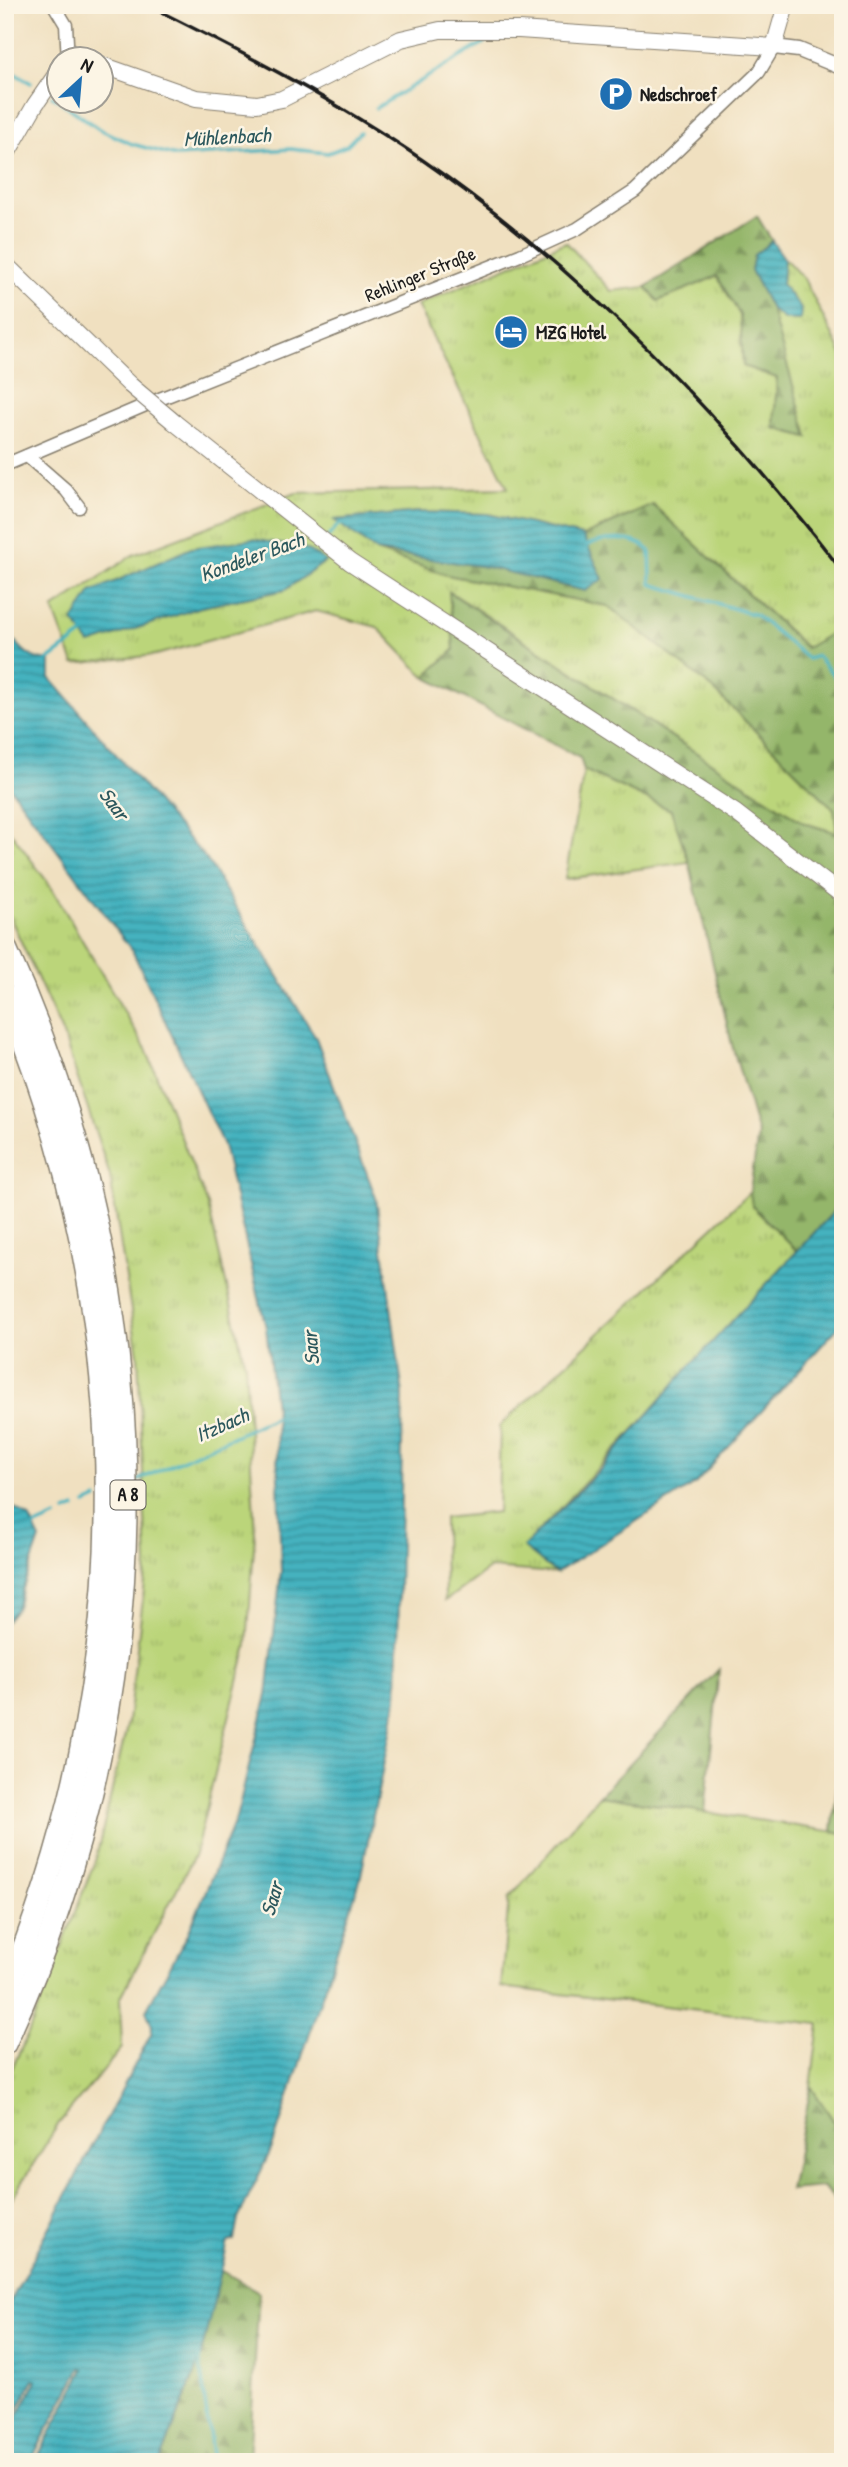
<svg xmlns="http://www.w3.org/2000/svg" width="848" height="2467" viewBox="0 0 848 2467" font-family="'Patrick Hand',sans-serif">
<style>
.grass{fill:url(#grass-tufts);stroke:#6c784b;stroke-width:2;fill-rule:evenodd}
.forest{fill:url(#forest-firs);stroke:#586943;stroke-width:2}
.water{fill:url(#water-rules);stroke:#30676e;stroke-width:2}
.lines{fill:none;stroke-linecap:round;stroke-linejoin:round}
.stream{stroke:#44b2bf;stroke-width:3.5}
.minor-casing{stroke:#867e6e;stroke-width:15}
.tertiary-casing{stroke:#867e6e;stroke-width:17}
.secondary-casing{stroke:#867e6e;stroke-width:18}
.motorway-casing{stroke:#867e6e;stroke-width:24}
.minor{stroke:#fff;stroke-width:12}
.tertiary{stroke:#fff;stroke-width:14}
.secondary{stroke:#fff;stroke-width:16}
.motorway{stroke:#fff;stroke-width:21}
.rail{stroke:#1c1c1c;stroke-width:3.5}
.secondary-bridge-casing{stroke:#867e6e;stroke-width:18;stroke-linecap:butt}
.secondary-bridge{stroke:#fff;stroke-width:16}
.labels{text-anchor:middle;stroke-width:5;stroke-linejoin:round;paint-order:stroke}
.shield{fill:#fcf5e5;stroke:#5f5d58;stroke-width:2}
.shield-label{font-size:18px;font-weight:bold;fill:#1c1c1c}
.poi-label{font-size:19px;font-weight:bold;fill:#1c1c1c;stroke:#fcf5e5;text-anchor:start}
.street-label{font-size:19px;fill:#1c1c1c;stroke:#fcf5e5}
.water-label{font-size:21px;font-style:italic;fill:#2c585d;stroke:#fcf5e5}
</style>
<defs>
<pattern id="grass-tufts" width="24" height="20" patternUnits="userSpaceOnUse" patternTransform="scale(1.75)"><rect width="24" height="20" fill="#bbd57a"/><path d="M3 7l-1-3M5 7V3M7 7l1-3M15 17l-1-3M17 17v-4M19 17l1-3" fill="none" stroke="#a0b669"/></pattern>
<pattern id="forest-firs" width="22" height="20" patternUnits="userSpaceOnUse" patternTransform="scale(1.75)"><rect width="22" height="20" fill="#94b66a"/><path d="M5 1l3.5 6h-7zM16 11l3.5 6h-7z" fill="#789356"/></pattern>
<pattern id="water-rules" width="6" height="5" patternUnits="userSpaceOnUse" patternTransform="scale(1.75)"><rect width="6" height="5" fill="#44b2bf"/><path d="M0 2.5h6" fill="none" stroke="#38909a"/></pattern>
</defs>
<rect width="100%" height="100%" fill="#fcf5e5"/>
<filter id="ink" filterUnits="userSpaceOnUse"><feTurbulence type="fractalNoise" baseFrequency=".0143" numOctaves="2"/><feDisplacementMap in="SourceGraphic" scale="14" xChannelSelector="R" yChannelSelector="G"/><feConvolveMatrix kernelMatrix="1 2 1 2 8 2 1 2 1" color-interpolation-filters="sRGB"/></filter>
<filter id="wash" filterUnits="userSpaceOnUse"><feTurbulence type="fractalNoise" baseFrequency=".00686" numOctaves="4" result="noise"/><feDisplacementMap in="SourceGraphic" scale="28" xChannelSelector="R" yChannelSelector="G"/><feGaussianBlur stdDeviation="1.57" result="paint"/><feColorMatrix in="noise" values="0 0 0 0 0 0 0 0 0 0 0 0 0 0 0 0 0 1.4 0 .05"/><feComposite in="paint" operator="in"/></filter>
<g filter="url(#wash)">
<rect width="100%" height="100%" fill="#f0e0c0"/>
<g class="grass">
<path d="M566,242L611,291L646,287L658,301L717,276L740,315L743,366L777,378L774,428L807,437L771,309L785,320L801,309L782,284L784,258L804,279L843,356V626L807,648L653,505L583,536L487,514L419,512L335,520L376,551L447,575L608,606L710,686L834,809L837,833L804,823L450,592L454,650L425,677L377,627L316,611L156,655L74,664L53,609L133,555L296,493L508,488L417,305ZM326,561L285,590L201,607Z"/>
<path d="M584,770L671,810L689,862L565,879Z"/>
<path d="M5,824L51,887L146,1049L208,1205L245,1365L255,1533L247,1645L195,1854L120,1999L122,2048L59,2123L5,2209V2083L28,2034L96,1858L128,1722L147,1565L138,1355L110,1176L64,1037L5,906Z"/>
<path d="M750,1192L753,1207L797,1251C705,1349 618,1451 523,1547L556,1573L490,1568L445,1601L444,1518L498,1512L500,1426Z"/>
<path d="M599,1796L843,1833V2135L811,2087L819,2024L501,1987L509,1898Z"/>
</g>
<g class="forest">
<path d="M757,216L772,241L754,255L751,270L771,309L808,437L774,428L777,378L743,366L740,315L717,276L658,301L646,287Z"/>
<path d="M653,505L806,648L843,626V1202L797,1251L752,1206L750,1192L758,1134L732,1045L689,862L671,810L584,770L580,758L425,677L454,650L449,592L804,823L837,833L834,809L710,686L608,606L447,575L376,551L487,567L585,591L603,579L583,536Z"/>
<path d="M719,1669L705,1812L599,1796Z"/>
<path d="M843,1741V1833L832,1831Z"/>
<path d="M811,2087L843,2135V2208L823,2187L790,2190Z"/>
<path d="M219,2269L259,2292L249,2462H160L200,2360Z"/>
</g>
<g class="water">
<path d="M772,241L784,258L782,284L801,309L800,320H785L771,309L751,270L754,255Z"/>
<path d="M419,512L487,514L583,536L603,579L585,591L487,567L376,551L334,520Z"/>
<path d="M253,539L306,549L326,561L285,590L201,607L90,644L73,621L91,592L191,548Z"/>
<path d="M5,629C18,644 28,662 50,660V678L207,860L316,1038L376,1198L403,1394L397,1698L360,1880L272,2148L238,2219L234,2240L228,2242L200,2359L160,2462H35L84,2369L81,2368L30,2462H5V2438L37,2380L34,2379L5,2432V2312L151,2034L152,2026L146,2010L188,1934L236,1818L267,1695L281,1571L276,1417L266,1328L223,1145L133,952L5,781Z"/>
<path d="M843,1202V1322L696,1483L556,1573L523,1547L600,1470L688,1368Z"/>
<path d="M6,1503L29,1517L40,1539L16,1609L5,1623Z"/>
</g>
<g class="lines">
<g class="stream">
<path d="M5,68L31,83"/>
<path d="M52,96L60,101"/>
<path d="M61,102L99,129L132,144L176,156L291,149L328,153L346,146L360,132"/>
<path d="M376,108L495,36"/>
<path d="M328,537L338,525L342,524"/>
<path d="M586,546C604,537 636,536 650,551L651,584L756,615L808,659L817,656L843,686"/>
<path d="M47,661L86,632"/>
<path d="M134,1482L280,1415"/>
<path d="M86,1504L97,1499"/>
<path d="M66,1512L75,1508"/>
<path d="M34,1527L56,1517"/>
<path d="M199,2356L213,2462"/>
</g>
</g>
</g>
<g filter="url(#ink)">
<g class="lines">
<g class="minor-casing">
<g id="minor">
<path d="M54,5L66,25L68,60"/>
<path d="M27,456L66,490L79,507"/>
<path d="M5,465L162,398L520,255L577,229L635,191L759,72L774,47"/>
</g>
</g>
<g class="tertiary-casing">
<path id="tertiary" d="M774,47L799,50L843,68"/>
</g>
<g class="secondary-casing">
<g id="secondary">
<path d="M102,65L196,98L257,104L282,99L401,39L440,30H519L774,47L786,5"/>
<path d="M5,157L35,105L60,69"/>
<path d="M5,264L130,385"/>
<path d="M174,422L350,562L736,813L843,896"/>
</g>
</g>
<g class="motorway-casing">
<g id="motorway">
<path d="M5,946C165,1298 168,1693 5,2044"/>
<path d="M5,995C139,1320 141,1668 5,1994"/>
</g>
</g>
<use href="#minor" class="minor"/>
<use href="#tertiary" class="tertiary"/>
<use href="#secondary" class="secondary"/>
<use href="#motorway" class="motorway"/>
<path class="rail" d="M147,5C242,52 337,101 424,161C582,270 726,420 843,572"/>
<g class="secondary-bridge-casing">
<path id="secondary-bridge" d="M130,385L174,422"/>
</g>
<use href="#secondary-bridge" class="secondary-bridge"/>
</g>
</g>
<defs>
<g id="parking-disc" transform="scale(1.75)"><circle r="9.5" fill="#1f6fb2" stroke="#fcf5e5"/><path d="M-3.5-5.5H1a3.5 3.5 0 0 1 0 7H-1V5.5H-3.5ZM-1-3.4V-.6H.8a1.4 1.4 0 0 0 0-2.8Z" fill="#fff"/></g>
<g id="hotel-disc" transform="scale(1.75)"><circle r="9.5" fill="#1f6fb2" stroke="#fcf5e5"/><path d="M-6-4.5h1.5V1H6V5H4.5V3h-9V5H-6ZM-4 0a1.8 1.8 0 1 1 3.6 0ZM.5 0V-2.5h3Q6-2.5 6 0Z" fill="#fff"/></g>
</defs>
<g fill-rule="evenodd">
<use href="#parking-disc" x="616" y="94"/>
<use href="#hotel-disc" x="511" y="332"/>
</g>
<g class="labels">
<rect class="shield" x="110.5" y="1480.5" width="35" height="29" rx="5"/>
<g class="shield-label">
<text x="128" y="1501">A 8</text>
</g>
<g class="poi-label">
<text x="640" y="101">Nedschroef</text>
<text x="536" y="339">MZG Hotel</text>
</g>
<g class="street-label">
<text transform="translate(420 274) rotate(-22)" y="7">Rehlinger Straße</text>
</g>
<g class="water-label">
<text transform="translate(227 137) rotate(-3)" y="7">Mühlenbach</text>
<text transform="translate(252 557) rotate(-20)" y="7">Kondeler Bach</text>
<text transform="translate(114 804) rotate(53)" y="7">Saar</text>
<text transform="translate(311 1348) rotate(-95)" y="7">Saar</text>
<text transform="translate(222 1425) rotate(-24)" y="7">Itzbach</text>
<text transform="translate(272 1899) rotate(-74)" y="7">Saar</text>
</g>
</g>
<rect width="848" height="2467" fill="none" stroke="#fcf5e5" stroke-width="28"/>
<g transform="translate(80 80) rotate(26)"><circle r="33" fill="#fcf5e5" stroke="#a29e95" stroke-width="2"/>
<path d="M0-5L12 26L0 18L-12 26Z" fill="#1f6fb2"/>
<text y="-10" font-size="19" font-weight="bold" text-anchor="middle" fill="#1c1c1c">N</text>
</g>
</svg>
